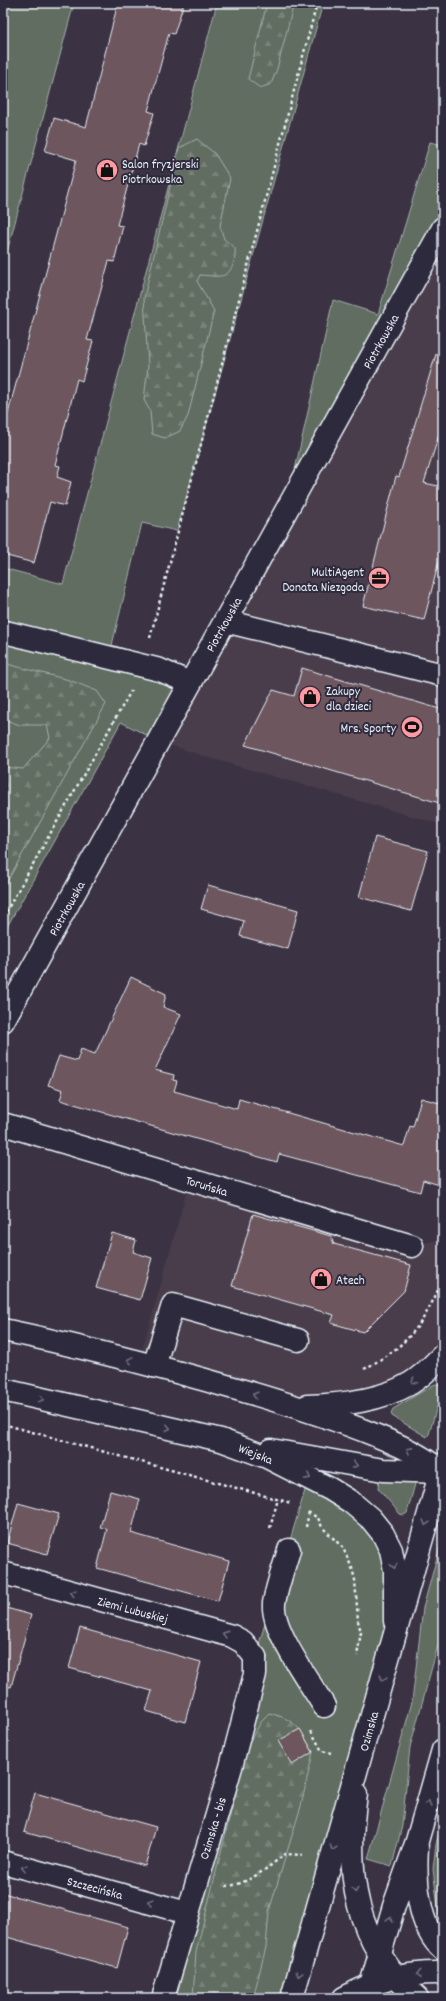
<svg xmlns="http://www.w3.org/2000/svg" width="446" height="2001" viewBox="0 0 446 2001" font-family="Dekko,sans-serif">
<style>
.built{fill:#4a3e4b}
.grass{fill:#616d61;stroke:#a4afac}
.forest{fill:url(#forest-firs);stroke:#a4afac}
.building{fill:#6d565d;stroke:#e8f1f8}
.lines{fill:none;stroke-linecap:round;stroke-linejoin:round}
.minor-casing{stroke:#e8f1f8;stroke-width:25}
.major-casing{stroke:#e8f1f8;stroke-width:25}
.path{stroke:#e8f1f8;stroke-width:2.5;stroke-dasharray:3 3;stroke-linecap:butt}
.minor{stroke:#2f2a3d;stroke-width:22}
.major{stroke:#2f2a3d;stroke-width:22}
.oneway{stroke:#70707e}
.labels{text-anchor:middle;stroke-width:4;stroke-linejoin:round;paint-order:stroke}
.poi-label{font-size:13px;fill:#e8f1f8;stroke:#2f2a3d;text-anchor:start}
.street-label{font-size:13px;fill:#e8f1f8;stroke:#2f2a3d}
</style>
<defs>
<pattern id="forest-firs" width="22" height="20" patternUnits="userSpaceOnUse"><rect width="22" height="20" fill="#616d61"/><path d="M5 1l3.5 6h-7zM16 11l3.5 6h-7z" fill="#788278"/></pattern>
</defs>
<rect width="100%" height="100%" fill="#3b3343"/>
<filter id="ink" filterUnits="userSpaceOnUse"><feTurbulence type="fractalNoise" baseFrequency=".025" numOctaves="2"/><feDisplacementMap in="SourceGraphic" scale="8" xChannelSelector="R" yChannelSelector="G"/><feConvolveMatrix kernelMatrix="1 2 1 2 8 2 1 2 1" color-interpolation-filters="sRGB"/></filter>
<g filter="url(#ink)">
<g class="built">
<path d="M443,228V825L210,758L158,741Z"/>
<path d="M190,1180L412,1246L443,1239V1355L425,1373L320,1405L139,1362Z"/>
</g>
<g class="grass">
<path d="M3,3H74L3,267Z"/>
<path d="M217,3H323L177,531L142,523L112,645L193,670L158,741L121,722L3,934V568L63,584Z"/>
<path d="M430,142L443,145V228L292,483L333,300L378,314Z"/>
<path d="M435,1384L441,1385L442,1389L429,1434L427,1437L392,1416L391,1413L393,1409Z"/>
<path d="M309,1477L371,1519L396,1590L292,1998H163L255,1657Z"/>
<path d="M381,1480H412L415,1484L407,1513L404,1515L400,1514L378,1488L379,1481Z"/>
<path d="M443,1535V1627L410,1747L402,1826L392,1866L368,1859L412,1702L423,1608Z"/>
<path d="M443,1817V1921L439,1915L433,1869L436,1844Z"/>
</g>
<g class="forest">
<path d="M267,3H294L277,69L271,84L260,88L248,79Z"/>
<path d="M197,139L215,154L230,178L220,226L224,239L235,248C236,258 233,275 220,276C213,277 207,275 200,275L197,281L214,311L188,416L180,431L165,438L152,434L150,411L144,400L148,366L144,298L179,148Z"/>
<path d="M3,663L69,680L97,691L106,704L3,889V767L23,769L50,738L47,725H20L3,719Z"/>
<path d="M269,1713C297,1720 300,1729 313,1752L301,1806L269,1911L266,1947L253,1998H193L196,1952L248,1744L263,1719Z"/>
</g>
<g class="building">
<path d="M118,3H184L174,34L169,33L148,111L154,113L144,146L139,144L117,225L123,226L114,262L109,261L87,340L93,341L82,381L77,379L55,465L60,466L57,477L71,482L65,506L50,502L34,563L3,555V432L76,160L45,151L54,118L86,127Z"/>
<path d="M436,354L443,355V422L424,483L443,487V545L424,620L363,606L396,476L399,477Z"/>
<path d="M302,668L443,710V804L245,745L273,690L294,696Z"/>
<path d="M375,837L428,851L411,911L359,897Z"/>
<path d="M208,885L298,910L288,949L240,936L244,921L201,909Z"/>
<path d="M131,977L166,994L163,1007L181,1014L155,1070L174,1075L173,1080L177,1081L174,1091L237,1109L239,1099L404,1146L410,1126L413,1127L421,1098L443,1104V1186L423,1180L420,1192L279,1154L277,1162L60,1100L63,1090L48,1085L59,1056L77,1061L81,1049L95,1054Z"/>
<path d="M253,1214L331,1236L334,1244L411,1265L404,1291L363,1332L331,1323L334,1315L232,1286Z"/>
<path d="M112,1233L136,1240L133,1252L152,1258L140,1300L96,1288Z"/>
<path d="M110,1491L140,1499L131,1533L229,1561L218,1601L97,1568L107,1529L100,1528Z"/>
<path d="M18,1503L59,1514L47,1554L7,1543Z"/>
<path d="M3,1607L31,1615L11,1687L3,1686Z"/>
<path d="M80,1628L201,1662L185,1722L146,1711L152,1691L69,1668Z"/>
<path d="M300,1729L313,1752L292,1765L278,1741Z"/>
<path d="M35,1793L156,1827L145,1866L24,1832Z"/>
<path d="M3,1893L128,1927L117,1968L3,1936Z"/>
</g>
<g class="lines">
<g class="minor-casing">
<g id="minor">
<path d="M225,621L443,675"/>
<path d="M5,632L160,670L190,683"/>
<path d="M3,1021L443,228"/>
<path d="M3,1124L412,1246"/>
<path d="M3,1330C69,1343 419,1427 443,1476"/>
<path d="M154,1366L173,1305L298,1340"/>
<path d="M3,1390L221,1440L267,1457L330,1489L351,1502L371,1519L383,1534L391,1550L395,1570V1621"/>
<path d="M307,1406C341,1405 381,1401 411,1383C423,1376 433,1365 443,1355"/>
<path d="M271,1450L383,1470L441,1472L443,1470"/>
<path d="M289,1550C284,1567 277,1585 274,1603C271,1630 310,1682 324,1706"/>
<path d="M3,1573L232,1636L243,1642L255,1657"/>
<path d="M356,1794C345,1874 354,1942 417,1998"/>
<path d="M417,1847C415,1878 417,1927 443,1949"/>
<path d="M3,1862L187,1913"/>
<path d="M163,1998L231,1767L255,1674V1657"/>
<path d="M344,1998C376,1980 406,1972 443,1973"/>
</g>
</g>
<g class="major-casing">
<g id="major">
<path d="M292,1998L443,1464"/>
<path d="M367,1998L394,1906L417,1841L443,1750"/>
</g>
</g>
<g class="path">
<path d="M150,638L317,3"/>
<path d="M3,917L131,691"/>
<path d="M364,1369C409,1345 423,1325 443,1279"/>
<path d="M3,1424L291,1503"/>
<path d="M308,1512L318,1518L322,1527L343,1548L352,1568L355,1580L358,1621L361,1632L357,1656"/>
<path d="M306,1527L309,1512"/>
<path d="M270,1528L278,1499"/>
<path d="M311,1731L322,1751L331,1753"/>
<path d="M226,1886C246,1886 270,1866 285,1854L303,1855"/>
</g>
<use href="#minor" class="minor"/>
<use href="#major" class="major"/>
</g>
<defs><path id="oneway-chevron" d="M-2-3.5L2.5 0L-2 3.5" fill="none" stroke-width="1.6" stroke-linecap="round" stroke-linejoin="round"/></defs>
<g class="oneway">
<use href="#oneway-chevron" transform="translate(130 1360) rotate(-166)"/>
<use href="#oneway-chevron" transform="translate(414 1381) rotate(145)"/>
<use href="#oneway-chevron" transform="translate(255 1395) rotate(-164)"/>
<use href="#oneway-chevron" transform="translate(41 1399) rotate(15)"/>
<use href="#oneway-chevron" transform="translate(168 1428) rotate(13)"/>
<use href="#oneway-chevron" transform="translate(409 1450) rotate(-151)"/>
<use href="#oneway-chevron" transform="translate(355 1465) rotate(10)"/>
<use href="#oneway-chevron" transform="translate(308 1477) rotate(28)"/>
<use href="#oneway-chevron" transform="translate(426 1523) rotate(106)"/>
<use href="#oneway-chevron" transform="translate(394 1566) rotate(80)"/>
<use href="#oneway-chevron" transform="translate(73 1593) rotate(-165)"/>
<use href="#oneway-chevron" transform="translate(225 1634) rotate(-164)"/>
<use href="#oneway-chevron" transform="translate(383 1678) rotate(106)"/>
<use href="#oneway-chevron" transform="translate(428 1803) rotate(-73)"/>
<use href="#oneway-chevron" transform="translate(333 1848) rotate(107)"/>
<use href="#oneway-chevron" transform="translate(24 1868) rotate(-165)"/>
<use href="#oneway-chevron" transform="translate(355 1890) rotate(83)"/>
<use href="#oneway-chevron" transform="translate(150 1902) rotate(-165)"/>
<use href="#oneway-chevron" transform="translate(390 1919) rotate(-74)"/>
<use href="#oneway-chevron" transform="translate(299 1974) rotate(105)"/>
<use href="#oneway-chevron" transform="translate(419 1974) rotate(177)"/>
</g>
</g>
<defs>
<g id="shop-disc" transform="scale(1.15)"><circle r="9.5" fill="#ff9aa2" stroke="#2f2a3d"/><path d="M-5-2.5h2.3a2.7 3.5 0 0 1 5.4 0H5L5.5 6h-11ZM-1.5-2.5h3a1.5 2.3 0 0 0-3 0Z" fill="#111"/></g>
<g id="office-disc" transform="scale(1.15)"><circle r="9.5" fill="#ff9aa2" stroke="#2f2a3d"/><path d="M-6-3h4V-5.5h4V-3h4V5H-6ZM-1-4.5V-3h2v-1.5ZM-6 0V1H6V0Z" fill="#111"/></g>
<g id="stadium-disc" transform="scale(1.15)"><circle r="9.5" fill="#ff9aa2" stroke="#2f2a3d"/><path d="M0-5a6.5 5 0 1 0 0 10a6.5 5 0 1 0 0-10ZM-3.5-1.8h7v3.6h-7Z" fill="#111"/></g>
</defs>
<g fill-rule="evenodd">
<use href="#shop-disc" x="107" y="170"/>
<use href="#office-disc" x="379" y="578"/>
<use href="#shop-disc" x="310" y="697"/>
<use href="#stadium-disc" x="412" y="727"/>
<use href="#shop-disc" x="321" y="1279"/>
</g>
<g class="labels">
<g class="poi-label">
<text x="122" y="168">Salon fryzjerski<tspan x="122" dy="15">Piotrkowska</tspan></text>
<text x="364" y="576" text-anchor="end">MultiAgent<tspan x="364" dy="15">Donata Niezgoda</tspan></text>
<text x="326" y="695">Zakupy<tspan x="326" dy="15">dla dzieci</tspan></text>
<text x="396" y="732" text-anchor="end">Mrs. Sporty</text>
<text x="336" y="1284">Atech</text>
</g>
<g class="street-label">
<text transform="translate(380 341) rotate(-61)" y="5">Piotrkowska</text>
<text transform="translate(223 624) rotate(-61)" y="5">Piotrkowska</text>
<text transform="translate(66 908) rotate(-61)" y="5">Piotrkowska</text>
<text transform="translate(207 1185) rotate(17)" y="5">Toruńska</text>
<text transform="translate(256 1453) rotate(22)" y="5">Wiejska</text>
<text transform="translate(133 1609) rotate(15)" y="5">Ziemi Lubuskiej</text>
<text transform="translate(368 1731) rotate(-74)" y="5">Ozimska</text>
<text transform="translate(212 1828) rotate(-73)" y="5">Ozimska - bis</text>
<text transform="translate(95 1887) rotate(15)" y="5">Szczecińska</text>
</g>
</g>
<rect width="446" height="2001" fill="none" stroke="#2f2a3d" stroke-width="16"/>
<rect x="8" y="8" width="430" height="1985" fill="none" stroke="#e8f1f8" stroke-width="1.5" filter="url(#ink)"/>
</svg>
